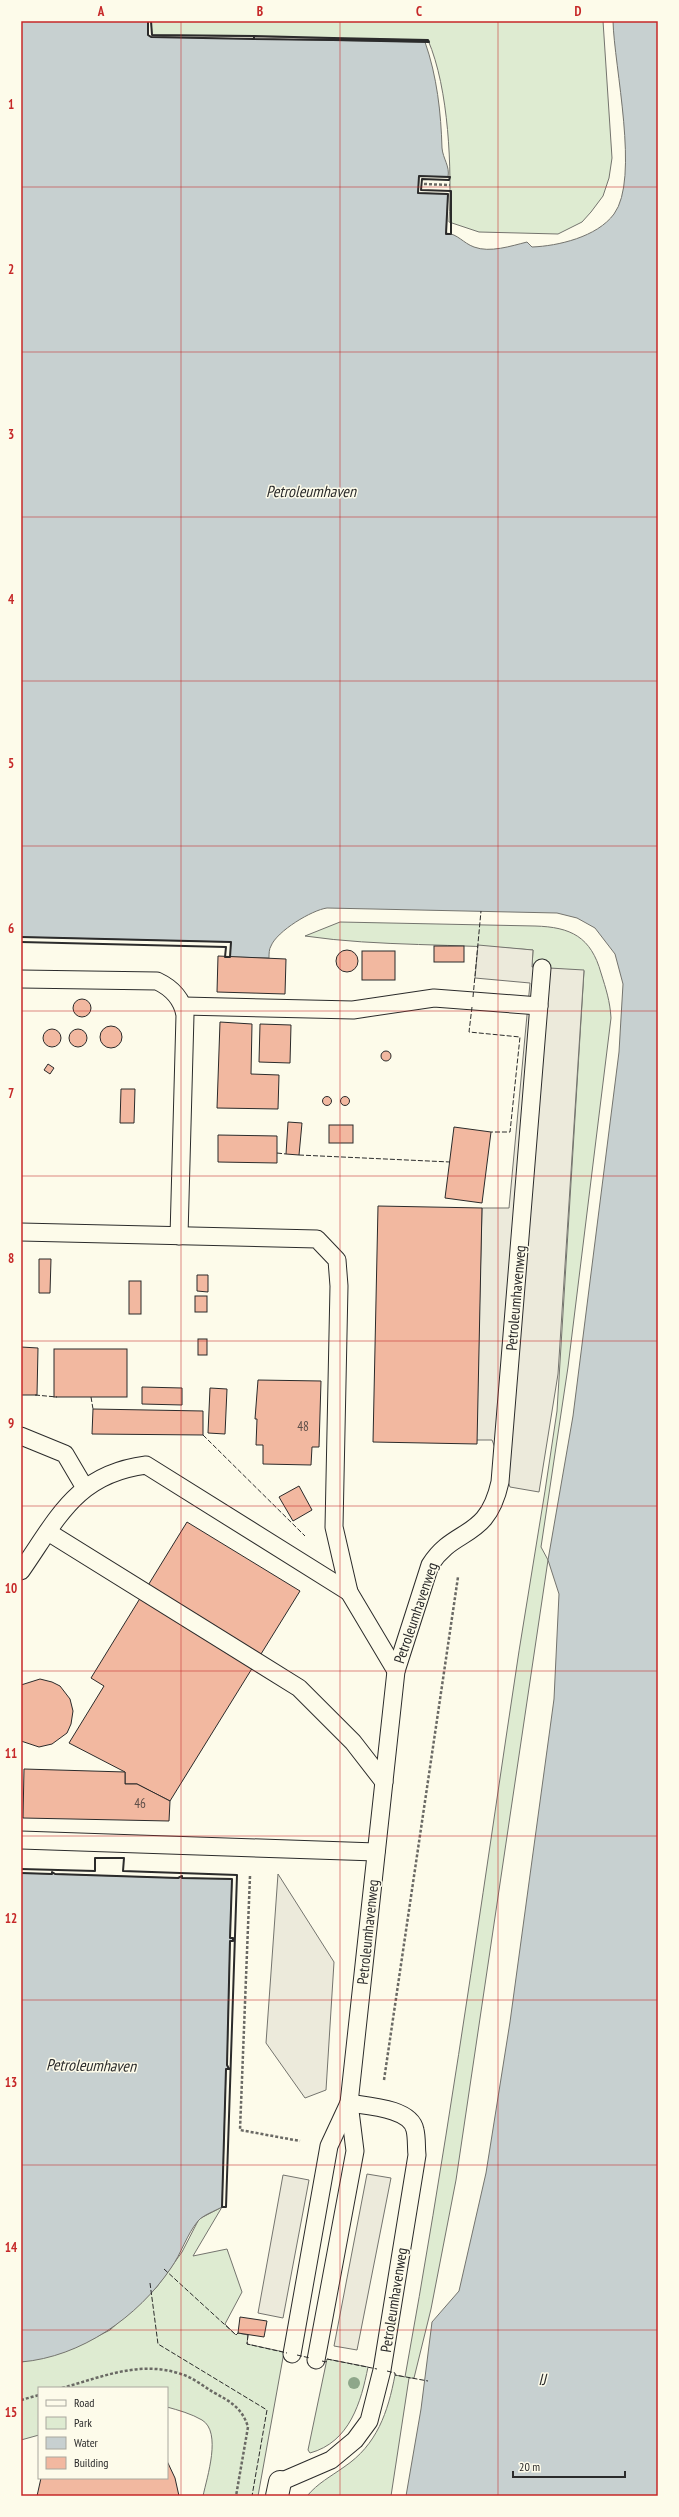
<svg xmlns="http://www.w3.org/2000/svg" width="679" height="2517" viewBox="0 0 679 2517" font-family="'PT Sans Narrow',sans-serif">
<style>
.green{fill:#deebd1;stroke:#74746e}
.parking{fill:#eceadb;stroke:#74746e}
.water{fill:#c7d0d0;stroke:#74746e}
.building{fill:#f2b8a0;stroke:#2b2b2b}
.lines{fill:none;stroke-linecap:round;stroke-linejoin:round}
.lane-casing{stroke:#2b2b2b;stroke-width:19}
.street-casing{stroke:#2b2b2b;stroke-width:24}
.path{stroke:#6a6964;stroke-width:2.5;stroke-dasharray:3 2;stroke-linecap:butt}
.lane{stroke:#fdfbea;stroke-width:17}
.street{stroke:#fdfbea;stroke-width:22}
.fence{stroke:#2b2b2b;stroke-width:1;stroke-dasharray:5 2;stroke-linecap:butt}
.wall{stroke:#2b2b2b;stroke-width:2}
.tree{fill:#8ea78a}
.grid{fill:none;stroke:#c62828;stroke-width:1;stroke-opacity:0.55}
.labels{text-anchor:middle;stroke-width:3;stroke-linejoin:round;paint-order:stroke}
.number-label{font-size:13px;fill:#5d4e48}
.street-label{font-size:15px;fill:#2b2b2b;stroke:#fdfbea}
.water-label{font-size:16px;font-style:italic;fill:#2b2b2b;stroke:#fdfbea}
.neatline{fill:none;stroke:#c62828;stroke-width:1.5}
.grid-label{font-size:13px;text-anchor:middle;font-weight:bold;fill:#c62828}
</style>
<rect width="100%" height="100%" fill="#fdfbea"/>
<g class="green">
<path d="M151,21H603L612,158L609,178L603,196L591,212L582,222L558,234L479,232L449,222C452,169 449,89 428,40L152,35Z"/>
<path d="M340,922L535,926C571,927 591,937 601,973C606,989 610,1001 611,1018L568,1367L541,1547L548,1560L456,2180L431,2309L414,2378H409L391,2496H307C318,2483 330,2477 344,2467C377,2445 388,2412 395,2375L405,2377C444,2162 475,1947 507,1731C522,1624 542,1518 557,1411L584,971L532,967L533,950C457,943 380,947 305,936Z"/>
<path d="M222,2207L193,2256L227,2249L242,2292L225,2324L236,2335L238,2333L248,2335L247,2344L284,2352L258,2496H203C207,2477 222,2432 202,2420C192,2414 178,2410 167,2407V2388H39V2435L21,2440V2362L74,2348L110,2330L156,2288L182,2252L199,2219Z"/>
<path d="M327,2359L368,2367C361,2402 350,2442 310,2453L308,2450Z"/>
</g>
<g class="parking">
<path d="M478,945L533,950L532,967L584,970L558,1374L539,1492L510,1487L492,1440H476L482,1208H509L530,983L475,978Z"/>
<path d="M278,1874L334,1962L326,2090L305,2098L266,2043Z"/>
<path d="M367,2174L391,2178L357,2350L334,2346Z"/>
<path d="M283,2175L309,2180L283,2318L258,2313Z"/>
</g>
<g class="water">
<path d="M21,21H148V35L152,37L425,42C437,76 441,113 442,148C443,159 450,166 448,177L419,176L418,193L448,194L446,233C458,234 463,243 474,247C490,253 511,246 527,242L532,247C558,246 597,237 614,214C640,179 614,66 613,21H658V2496H406L421,2409L432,2322L459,2291L486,2173L510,2022L554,1699L559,1594L548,1560L573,1416L619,1052L623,984L615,954L595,928L577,918L557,913L327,908C312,910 277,931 271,946C269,949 269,954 269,958L230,957L231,942L21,937Z"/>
<path d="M52,1872L56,1874L178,1878L182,1876V1878L232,1879L230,1937L233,1938V1941H230L227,2065L229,2069L226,2070L222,2207C215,2211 203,2215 198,2221C187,2234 181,2254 171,2268C138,2317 81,2357 21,2362V1873L52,1874Z"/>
</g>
<g class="building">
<rect x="434" y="946" width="30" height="16"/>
<circle cx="347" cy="961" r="11"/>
<rect x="362" y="951" width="33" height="29"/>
<path d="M218,956L286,959L285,994L217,992Z"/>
<circle cx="82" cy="1008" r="9"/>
<path d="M220,1022L252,1024L251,1074L279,1075L278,1109L217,1108Z"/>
<path d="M260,1024L291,1025L290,1063L259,1062Z"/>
<circle cx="111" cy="1037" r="11"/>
<circle cx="78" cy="1038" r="9"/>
<circle cx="52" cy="1038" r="9"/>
<circle cx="386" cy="1056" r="5"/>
<path d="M48,1064L54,1068L50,1074L44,1070Z"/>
<path d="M121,1089H135L134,1123H120Z"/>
<circle cx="345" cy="1101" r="4.5"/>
<circle cx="327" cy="1101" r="4.5"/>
<path d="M288,1122L302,1123L299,1155L286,1154Z"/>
<rect x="329" y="1125" width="24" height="18"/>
<path d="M454,1127L491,1132L482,1203L445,1198Z"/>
<path d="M218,1135L277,1136V1163L218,1162Z"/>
<path d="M378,1206L482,1208L477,1444L373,1442Z"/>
<path d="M39,1259H51L50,1293H39Z"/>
<path d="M197,1275H208V1292L197,1291Z"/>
<rect x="129" y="1281" width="12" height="33"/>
<rect x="195" y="1296" width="12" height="16"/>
<rect x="198" y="1339" width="9" height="16"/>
<path d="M21,1347L38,1348L37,1395H21Z"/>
<rect x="54" y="1349" width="73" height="48"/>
<path d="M258,1380L321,1381L319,1447H312L311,1465L263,1464V1445H256L257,1419H255Z"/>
<path d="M142,1387L182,1388V1405L142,1404Z"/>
<path d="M210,1388L227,1389L225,1434L208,1433Z"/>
<path d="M93,1409L203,1411V1435L92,1434Z"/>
<path d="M299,1486L312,1510L293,1521L279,1497Z"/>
<path d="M187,1522L300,1591L170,1801L137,1784H125V1772L69,1743L104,1686L91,1678Z"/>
<path d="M40,1679L52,1682L60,1686L70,1699L73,1711L71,1724L67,1733L52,1744L39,1747L21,1741V1685Z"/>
<path d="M24,1769L125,1772V1784H137L170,1801L169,1821L23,1818Z"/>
<path d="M240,2317L267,2321L264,2337L238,2333Z"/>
<path d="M167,2461L175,2478L179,2496H37L41,2478H167Z"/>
</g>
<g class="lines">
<g class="lane-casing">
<g id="lane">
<path d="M21,979L157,981C172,988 182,998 185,1015L179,1236"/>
<path d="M184,1006L353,1010L434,998L539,1006"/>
<path d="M21,1232L317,1239L337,1260L339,1286L334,1527L349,1592L396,1671"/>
<path d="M21,1436L65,1454L85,1488"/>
<path d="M48,1532L299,1688L353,1742L384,1782"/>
<path d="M21,1571C58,1518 76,1474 146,1465L349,1592"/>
<path d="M21,1840L376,1852"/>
<path d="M292,2354L329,2146L349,2103"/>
<path d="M316,2360L355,2151L349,2103L396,1671L430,1565C455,1526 487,1541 500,1482L542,968"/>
<path d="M280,2482L331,2460L355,2440L369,2421L382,2370L417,2155C416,2147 417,2138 415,2130C411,2108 367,2106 349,2103"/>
</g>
</g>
<g class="street-casing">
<path id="street" d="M277,2496L280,2482"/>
</g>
<g class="path">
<path d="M424,184L450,185"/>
<path d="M250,1876L240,2130L300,2141"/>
<path d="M384,2080L458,1577"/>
<path d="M62,2388C102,2377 140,2360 181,2374C192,2377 203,2386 213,2392C229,2401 242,2407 248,2427L236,2496"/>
<path d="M21,2400L39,2395"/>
</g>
<use href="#lane" class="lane"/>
<use href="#street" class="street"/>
<g class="fence">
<path d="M473,997L481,911"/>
<path d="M472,1007L469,1032L520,1037L510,1132H491"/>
<path d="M277,1153L286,1154"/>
<path d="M299,1155L450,1162"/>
<path d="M35,1395L57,1397"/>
<path d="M91,1397L93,1409"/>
<path d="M203,1435L305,1536"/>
<path d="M164,2269L236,2335L238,2333"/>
<path d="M150,2283L158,2344L267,2410L252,2496"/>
<path d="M248,2335L247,2344L287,2353"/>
<path d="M297,2355L310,2358"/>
<path d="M322,2361L326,2362L327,2359L377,2369"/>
<path d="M387,2371L395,2373V2375L428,2381"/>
</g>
<g class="wall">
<path d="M148,21V35L151,37L254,39V36L152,35L151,21"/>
<path d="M254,36L333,38V40L254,39Z"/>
<path d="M333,38L428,40L429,42L333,40Z"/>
<path d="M419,176L450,177L449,180L422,179L421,190L451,191V234H446L448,194L418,193Z"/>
<path d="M21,937L231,942L230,957H225L226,947L21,942"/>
<path d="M21,1869L95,1871V1858H124L123,1871L237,1875L226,2207H222L226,2069H229L227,2065L230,1941H233V1938H230L232,1879L182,1878V1876L178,1878L55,1874L52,1872V1874L21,1873"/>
</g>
</g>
<circle class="tree" cx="354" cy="2383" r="6"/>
<path class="grid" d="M181,21V2496M340,21V2496M498,21V2496M21,187H658M21,352H658M21,517H658M21,681H658M21,846H658M21,1011H658M21,1176H658M21,1341H658M21,1506H658M21,1671H658M21,1836H658M21,2000H658M21,2165H658M21,2330H658"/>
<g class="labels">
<g class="number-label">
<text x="303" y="1431">48</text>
<text x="140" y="1808">46</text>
</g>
<g class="street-label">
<text transform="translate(516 1298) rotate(-85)" y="5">Petroleumhavenweg</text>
<text transform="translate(416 1613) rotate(-71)" y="5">Petroleumhavenweg</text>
<text transform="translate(368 1932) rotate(-84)" y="5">Petroleumhavenweg</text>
<text transform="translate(394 2300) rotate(-81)" y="5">Petroleumhavenweg</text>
</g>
<g class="water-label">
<text x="311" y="497">Petroleumhaven</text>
<text transform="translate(91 2065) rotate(1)" y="6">Petroleumhaven</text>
<text x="542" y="2385">IJ</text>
</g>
</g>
<rect width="679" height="2517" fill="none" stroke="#fdfbea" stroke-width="44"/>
<rect x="38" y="2387" width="130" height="92" fill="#fdfbea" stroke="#a9a89e"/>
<rect x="46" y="2400" width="20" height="6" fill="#fdfbea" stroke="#a9a89e"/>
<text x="74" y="2407" font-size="12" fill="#2b2b2b">Road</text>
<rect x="46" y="2417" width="20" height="12" fill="#deebd1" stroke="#a9a89e"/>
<text x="74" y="2427" font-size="12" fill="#2b2b2b">Park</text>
<rect x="46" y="2437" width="20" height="12" fill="#c7d0d0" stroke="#a9a89e"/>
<text x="74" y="2447" font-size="12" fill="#2b2b2b">Water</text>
<rect x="46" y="2457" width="20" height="12" fill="#f2b8a0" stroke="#a9a89e"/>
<text x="74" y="2467" font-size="12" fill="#2b2b2b">Building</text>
<path d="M513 2471v6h112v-6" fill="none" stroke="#2b2b2b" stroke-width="2"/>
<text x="519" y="2471" font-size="12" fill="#2b2b2b" stroke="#fdfbea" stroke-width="3" paint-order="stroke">20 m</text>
<rect x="22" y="22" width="635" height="2473" class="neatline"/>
<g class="grid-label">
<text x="101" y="16">A</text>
<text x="260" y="16">B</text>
<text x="419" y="16">C</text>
<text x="578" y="16">D</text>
<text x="11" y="109">1</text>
<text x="11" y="274">2</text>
<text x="11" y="439">3</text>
<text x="11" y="604">4</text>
<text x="11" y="768">5</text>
<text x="11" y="933">6</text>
<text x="11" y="1098">7</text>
<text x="11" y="1263">8</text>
<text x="11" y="1428">9</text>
<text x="11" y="1593">10</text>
<text x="11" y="1758">11</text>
<text x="11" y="1923">12</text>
<text x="11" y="2087">13</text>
<text x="11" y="2252">14</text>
<text x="11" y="2417">15</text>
</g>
</svg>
